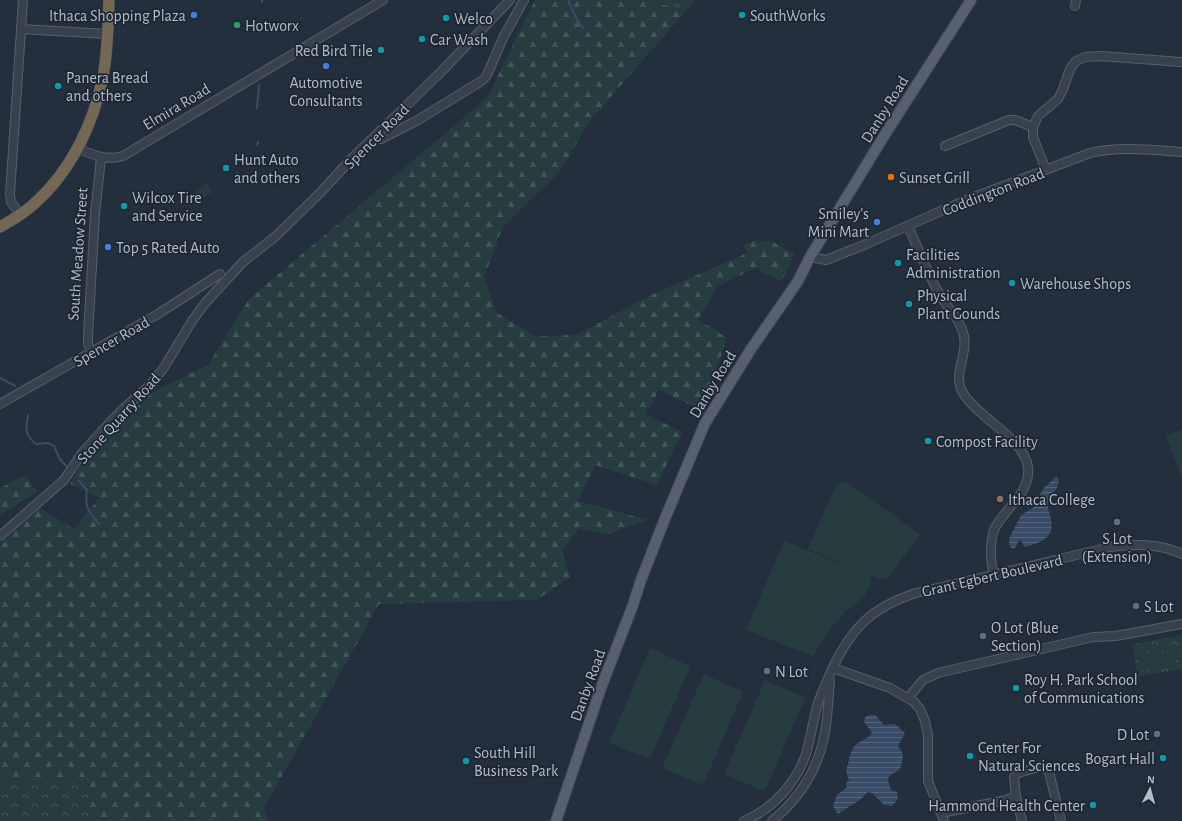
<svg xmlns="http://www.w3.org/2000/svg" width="1182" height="821" viewBox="0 0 1182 821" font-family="'Alegreya Sans',sans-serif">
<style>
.grass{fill:url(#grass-tufts)}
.forest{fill:url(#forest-firs)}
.park{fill:url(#park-crowns)}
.pitch{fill:#263c3f}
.water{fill:url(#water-rules)}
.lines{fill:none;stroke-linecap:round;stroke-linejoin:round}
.stream{stroke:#394c67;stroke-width:2}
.minor-casing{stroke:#565f6c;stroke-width:10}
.major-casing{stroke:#414a57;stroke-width:12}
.highway-casing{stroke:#434c59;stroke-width:12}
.minor{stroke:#38414e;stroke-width:8}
.major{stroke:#56606e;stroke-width:10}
.highway{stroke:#746855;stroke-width:11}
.shop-dot{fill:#3f7fe0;stroke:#1d2633;stroke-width:1.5}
.culture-dot{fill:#0f9aa8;stroke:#1d2633;stroke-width:1.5}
.leisure-dot{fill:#2e9e5b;stroke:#1d2633;stroke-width:1.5}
.food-dot{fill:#e8710a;stroke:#1d2633;stroke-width:1.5}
.education-dot{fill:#8d6e63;stroke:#1d2633;stroke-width:1.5}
.service-dot{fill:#5c6f8a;stroke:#1d2633;stroke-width:1.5}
.labels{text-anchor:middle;stroke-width:3.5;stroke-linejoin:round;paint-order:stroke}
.poi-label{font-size:16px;fill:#b4bcc9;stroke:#1d2633;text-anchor:start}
.street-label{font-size:16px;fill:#b4bcc9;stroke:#1d2633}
</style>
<defs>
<pattern id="grass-tufts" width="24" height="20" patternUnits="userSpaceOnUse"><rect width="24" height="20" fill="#263c3f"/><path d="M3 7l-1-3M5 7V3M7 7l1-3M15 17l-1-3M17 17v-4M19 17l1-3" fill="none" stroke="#435659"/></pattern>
<pattern id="forest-firs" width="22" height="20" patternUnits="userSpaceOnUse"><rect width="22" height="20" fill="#263c3f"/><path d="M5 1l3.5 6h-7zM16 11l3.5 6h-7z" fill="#435659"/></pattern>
<pattern id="park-crowns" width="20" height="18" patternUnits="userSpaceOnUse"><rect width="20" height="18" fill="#263c3f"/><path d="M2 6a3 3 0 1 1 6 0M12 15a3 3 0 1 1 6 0" fill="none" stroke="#435659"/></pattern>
<pattern id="water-rules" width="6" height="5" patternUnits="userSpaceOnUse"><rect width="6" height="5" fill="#394c67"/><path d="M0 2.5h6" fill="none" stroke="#53647b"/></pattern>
</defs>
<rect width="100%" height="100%" fill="#242f3e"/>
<path class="grass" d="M649,0H691L694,1L685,12Z"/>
<g class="forest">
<path d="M535,0H649L685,12L589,122L559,173L503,226L484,278L497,313L535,336L576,335L647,297L747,253L743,245L756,240L773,242L795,254L781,282L756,268L718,286L698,319L727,338L703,411L659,390L646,414L682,432L657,485L595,465L578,501L648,520L608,534L579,529L562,551L570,577L537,600L379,604L264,808L268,821H0V544L40,508L74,529L99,498L70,484L89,452L151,393L208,365L249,299L487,98Z"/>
<path d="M25,475L37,492L0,515V488Z"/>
</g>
<g class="park">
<path d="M1182,635V669L1138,677L1132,644Z"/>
<path d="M91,778L88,821H0V783Z"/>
</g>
<g class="pitch">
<path d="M207,184L212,192L200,200L195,192Z"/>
<path d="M1182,430V478L1166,436Z"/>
<path d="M846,482L920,534L888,578L883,580L871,576L872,579L864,597L847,610L831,628L813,656L746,630L784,541L854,569L808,549L836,484Z"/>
<path d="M1172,643L1176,664L1166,666L1162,645Z"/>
<path d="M1159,645L1163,666L1153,668L1149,647Z"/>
<path d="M650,648L690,666L650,759L609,743Z"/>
<path d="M1146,648L1150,669L1140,671L1136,649Z"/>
<path d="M704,674L743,692L703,785L662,768Z"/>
<path d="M765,680L805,698L765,791L724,775Z"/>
</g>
<g class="water">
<path d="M1056,477L1058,478C1061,489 1049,494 1048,504C1047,509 1050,514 1051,519C1055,539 1040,543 1024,547L1023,543L1019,540L1015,548H1011L1009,545V539L1021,515L1034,507L1040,500V495L1044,488Z"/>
<path d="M869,715H875L884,725L895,724L905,733L898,746C905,755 903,758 900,769L889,776L888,780L891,790L897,792L898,799L892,806L884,805L872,793L868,792L861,799L838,814L833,806L837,795L847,787L846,783L849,780L846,771L851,752L855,745L870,736L872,733L864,722L865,717Z"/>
</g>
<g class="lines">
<g class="stream">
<path d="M262,0V2"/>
<path d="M568,0L576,18L583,28"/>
<path d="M257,108L259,85"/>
<path d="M257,145L258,142"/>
<path d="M0,378L15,386"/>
<path d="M28,415C26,429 24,434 36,444L48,443L54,446L59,458L67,467"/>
<path d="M79,481L87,490C84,506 89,513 99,524"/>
</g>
<g class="minor-casing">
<g id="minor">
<path d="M1075,6L1076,0"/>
<path d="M21,29L107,34"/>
<path d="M375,136L381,139L418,120L483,80L487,75L503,38L524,0"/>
<path d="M945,146L1009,120H1015L1033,127"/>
<path d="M77,148C93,155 106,161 123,156L383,0"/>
<path d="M1046,170L1033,137V127L1038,116L1058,99L1063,89L1070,69L1076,61L1085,57L1100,56L1182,62"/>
<path d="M21,215L11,202L10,194L23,0"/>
<path d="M908,226C918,248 927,273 940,295C947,308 961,320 964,336C968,356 952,374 963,393C978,418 1024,438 1028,467C1031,494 1004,508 994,530C991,538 991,545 991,554C991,561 992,568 994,575"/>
<path d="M810,257L826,260L864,245L966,200L1090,153C1120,146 1151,150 1182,152"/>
<path d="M91,352L88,343V336L95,214L101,158"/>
<path d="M0,404L158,314L220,274"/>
<path d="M0,536L64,480L82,453L101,432L123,409L150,385L163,369L192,321L206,302L243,262L276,236L320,193L353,157L439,74L510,0"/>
<path d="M833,668L890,688L914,702L920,709L925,721L928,736V781L944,821"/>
<path d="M908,698L923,680L938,673L1093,637L1116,636L1182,624"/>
<path d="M941,813L1006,800L1016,796"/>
<path d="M744,821C773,809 796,783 806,754C811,737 813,720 818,703C822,691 828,679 833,667C853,626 873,607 916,593L1110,547C1135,544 1159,543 1182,554"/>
<path d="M772,821C805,794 823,760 827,718C828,705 829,693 830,681"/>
<path d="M1022,821L1016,796L1014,777L1018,773L1042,766L1049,772L1061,821"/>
</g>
</g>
<g class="major-casing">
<path id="major" d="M556,821L602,685L633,605L641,580L664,521L705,423L751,349L798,281L810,257L884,136L971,0"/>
</g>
<g class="highway-casing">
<path id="highway" d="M0,227C12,220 25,213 35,203C71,171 94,123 103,76C108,51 108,25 109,0"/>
</g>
<use href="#minor" class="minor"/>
<use href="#major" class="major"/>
<use href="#highway" class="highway"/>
</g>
<g class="shop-dot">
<circle cx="194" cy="15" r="4"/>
<circle cx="326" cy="66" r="4"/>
<circle cx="877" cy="222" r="4"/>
<circle cx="108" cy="247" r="4"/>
</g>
<g class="culture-dot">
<circle cx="742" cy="15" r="4"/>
<circle cx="446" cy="18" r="4"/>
<circle cx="422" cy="39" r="4"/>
<circle cx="381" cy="50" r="4"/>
<circle cx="58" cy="86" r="4"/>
<circle cx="226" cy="168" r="4"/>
<circle cx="124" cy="206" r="4"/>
<circle cx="898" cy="263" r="4"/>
<circle cx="1012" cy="283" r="4"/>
<circle cx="909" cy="304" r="4"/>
<circle cx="928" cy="441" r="4"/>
<circle cx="1016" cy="688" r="4"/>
<circle cx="970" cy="756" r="4"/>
<circle cx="1163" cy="758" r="4"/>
<circle cx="466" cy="761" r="4"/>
<circle cx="1093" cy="805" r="4"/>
</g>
<circle class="leisure-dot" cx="237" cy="25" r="4"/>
<circle class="food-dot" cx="891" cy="177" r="4"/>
<circle class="education-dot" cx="1000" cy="499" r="4"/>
<g class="service-dot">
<circle cx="1117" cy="522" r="4"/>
<circle cx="1136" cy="606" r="4"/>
<circle cx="983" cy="636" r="4"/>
<circle cx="767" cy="671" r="4"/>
<circle cx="1157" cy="734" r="4"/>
</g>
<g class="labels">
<g class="poi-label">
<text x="186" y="21" text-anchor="end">Ithaca Shopping Plaza</text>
<text x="750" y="21">SouthWorks</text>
<text x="454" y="24">Welco</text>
<text x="245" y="31">Hotworx</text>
<text x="430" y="45">Car Wash</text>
<text x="373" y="56" text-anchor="end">Red Bird Tile</text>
<text x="66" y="83">Panera Bread<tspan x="66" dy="18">and others</tspan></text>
<text x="326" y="88" text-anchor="middle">Automotive<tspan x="326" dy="18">Consultants</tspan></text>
<text x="234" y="165">Hunt Auto<tspan x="234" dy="18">and others</tspan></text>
<text x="899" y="183">Sunset Grill</text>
<text x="132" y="203">Wilcox Tire<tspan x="132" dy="18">and Service</tspan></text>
<text x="869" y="219" text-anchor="end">Smiley's<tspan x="869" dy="18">Mini Mart</tspan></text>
<text x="116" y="253">Top 5 Rated Auto</text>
<text x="906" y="260">Facilities<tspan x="906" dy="18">Administration</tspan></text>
<text x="1020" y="289">Warehouse Shops</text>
<text x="917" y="301">Physical<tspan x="917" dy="18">Plant Gounds</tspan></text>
<text x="936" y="447">Compost Facility</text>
<text x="1008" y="505">Ithaca College</text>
<text x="1117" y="544" text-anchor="middle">S Lot<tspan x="1117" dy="18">(Extension)</tspan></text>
<text x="1144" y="612">S Lot</text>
<text x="991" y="633">O Lot (Blue<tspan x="991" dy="18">Section)</tspan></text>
<text x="775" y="677">N Lot</text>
<text x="1024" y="685">Roy H. Park School<tspan x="1024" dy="18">of Communications</tspan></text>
<text x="1149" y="740" text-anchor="end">D Lot</text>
<text x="978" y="753">Center For<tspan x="978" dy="18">Natural Sciences</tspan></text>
<text x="474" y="758">South Hill<tspan x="474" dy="18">Business Park</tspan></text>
<text x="1155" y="764" text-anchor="end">Bogart Hall</text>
<text x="1085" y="811" text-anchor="end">Hammond Health Center</text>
</g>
<g class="street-label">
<text transform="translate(176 106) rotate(-31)" y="6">Elmira Road</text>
<text transform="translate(884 109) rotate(-58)" y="6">Danby Road</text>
<text transform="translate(376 136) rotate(-45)" y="6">Spencer Road</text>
<text transform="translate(993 191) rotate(-21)" y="6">Coddington Road</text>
<text transform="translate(77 254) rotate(-86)" y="6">South Meadow Street</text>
<text transform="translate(111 341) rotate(-30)" y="6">Spencer Road</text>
<text transform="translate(712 384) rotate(-59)" y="6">Danby Road</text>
<text transform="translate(118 418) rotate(-48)" y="6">Stone Quarry Road</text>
<text transform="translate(992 575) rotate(-13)" y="6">Grant Egbert Boulevard</text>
<text transform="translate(587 685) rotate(-70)" y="6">Danby Road</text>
</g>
</g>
<g transform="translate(1150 789) rotate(6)" stroke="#1d2633" stroke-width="3" paint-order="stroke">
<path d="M0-3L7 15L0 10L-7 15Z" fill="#b4bcc9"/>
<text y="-6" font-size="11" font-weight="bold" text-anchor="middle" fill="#b4bcc9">N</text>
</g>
</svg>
